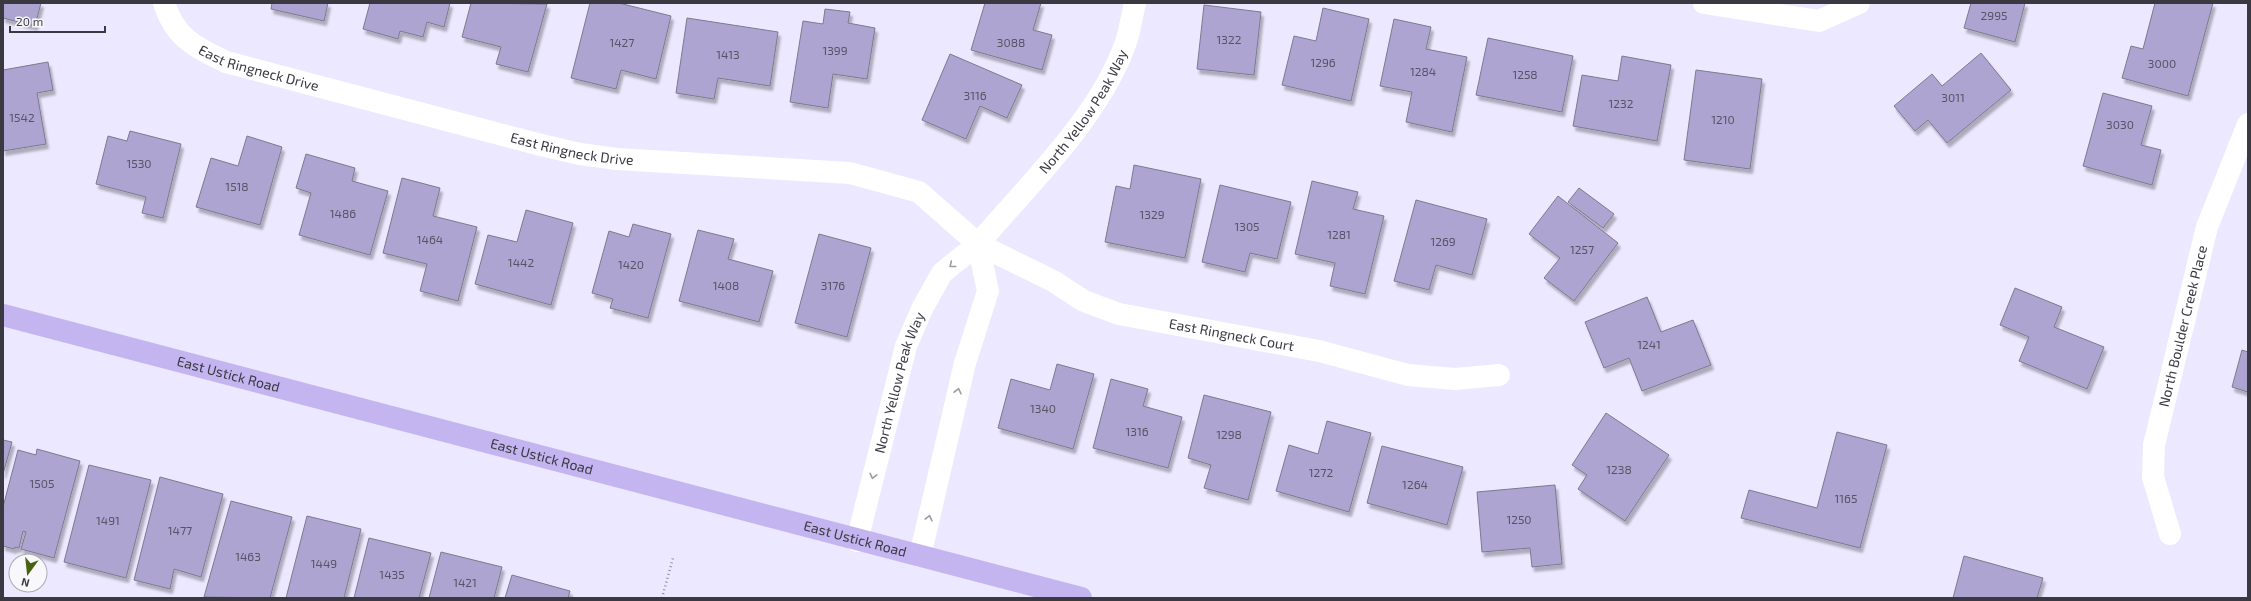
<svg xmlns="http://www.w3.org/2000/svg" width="2251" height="601" viewBox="0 0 2251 601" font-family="'Exo 2',sans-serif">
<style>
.building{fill:#aea4d2;stroke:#7d798d;filter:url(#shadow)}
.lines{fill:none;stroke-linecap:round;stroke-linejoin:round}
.path{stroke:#8d8a99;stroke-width:2.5;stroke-dasharray:1 3;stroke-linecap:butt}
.minor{stroke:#fff;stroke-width:22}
.major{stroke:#c4b5f1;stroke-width:22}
.oneway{stroke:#9c9ca0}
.labels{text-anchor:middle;stroke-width:3.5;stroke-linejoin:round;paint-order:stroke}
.number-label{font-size:12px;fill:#575365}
.street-label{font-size:14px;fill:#3a3841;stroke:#f8f8fc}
</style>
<defs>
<filter id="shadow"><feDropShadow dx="2.5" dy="4.5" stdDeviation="1" flood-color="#0004"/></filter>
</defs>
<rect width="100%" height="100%" fill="#ece8ff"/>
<g class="building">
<path d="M3,3H41L35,26L3,18Z"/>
<path d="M272,3H328L324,21L271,9Z"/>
<path d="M370,3H450L444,27L427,22L423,37L400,31L398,39L363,29Z"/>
<path d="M471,3L547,4L528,72L496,64L501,47L462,37Z"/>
<path d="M590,3H619L671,16L656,79L621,70L616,89L571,78Z"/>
<path d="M985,3H1041L1033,30L1052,35L1042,70L971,50Z"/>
<path d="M1971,3H2025L2015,42L1964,28Z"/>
<path d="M2155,3H2213L2188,96L2122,78L2131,46L2143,49Z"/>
<path d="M1204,5L1261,12L1254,75L1197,69Z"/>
<path d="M1323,8L1369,19L1351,101L1282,85L1294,36L1316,41Z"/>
<path d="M825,9L850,12L848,23L875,28L867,79L833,74L828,108L790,102L803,21L823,24Z"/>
<path d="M687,18L778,32L770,86L718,78L714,99L676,93Z"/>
<path d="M1394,19L1431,27L1426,49L1467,57L1452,132L1406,122L1412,92L1380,86Z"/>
<path d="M1488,38L1573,56L1562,112L1476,95Z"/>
<path d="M1981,53L2011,90L1947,143L1928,120L1915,131L1894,106L1932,74L1942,86Z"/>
<path d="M950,54L1022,85L1007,118L980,106L966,139L922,120Z"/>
<path d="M1622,56L1671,65L1657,141L1573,126L1582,75L1618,81Z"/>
<path d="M48,62L53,90L37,93L46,144L3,151V70Z"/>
<path d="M1696,70L1762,79L1750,169L1684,160Z"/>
<path d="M2103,93L2152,106L2141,145L2161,150L2152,185L2083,166Z"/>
<path d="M130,131L181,144L163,218L142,213L146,197L96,184L108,136L127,141Z"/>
<path d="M247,136L282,147L260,225L196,207L211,158L238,166Z"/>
<path d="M306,154L355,168L352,181L388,191L370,255L299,235L311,193L296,188Z"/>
<path d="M1134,165L1201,179L1185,258L1105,242L1116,186L1130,189Z"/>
<path d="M402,178L440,188L433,216L477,227L458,301L420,291L427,264L383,253Z"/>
<path d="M1312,181L1358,192L1353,209L1384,216L1365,294L1330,286L1335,263L1295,254Z"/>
<path d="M1220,185L1291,202L1277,259L1250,253L1245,272L1202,262Z"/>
<path d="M1579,188L1614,214L1603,228L1568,202Z"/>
<path d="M1558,196L1618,243L1574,301L1544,278L1560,258L1529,234Z"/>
<path d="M1416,200L1487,219L1472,275L1436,265L1429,290L1394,281Z"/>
<path d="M526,210L573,223L551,305L475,284L488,235L517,242Z"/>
<path d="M633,224L671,234L648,318L610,308L613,299L592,293L609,231L629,237Z"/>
<path d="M698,230L734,239L728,259L773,271L759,322L679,301Z"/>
<path d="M819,234L871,248L847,337L795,323Z"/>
<path d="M2015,288L2062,307L2054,327L2104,347L2087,389L2019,361L2029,337L2000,325Z"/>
<path d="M1647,297L1661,332L1693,320L1711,365L1642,391L1629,358L1604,368L1585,322Z"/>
<path d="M2242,350L2248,352V392L2232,387Z"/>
<path d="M1057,364L1094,374L1073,449L998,428L1011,379L1050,390Z"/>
<path d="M1111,379L1148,389L1143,406L1182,417L1168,468L1093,448Z"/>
<path d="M1204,395L1271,412L1248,500L1204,488L1211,465L1188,458Z"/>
<path d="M1606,413L1669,455L1625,521L1578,489L1587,475L1572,465Z"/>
<path d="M1327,421L1371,433L1349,512L1276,491L1289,445L1318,454Z"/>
<path d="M1837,432L1887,445L1860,548L1741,518L1749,490L1817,508Z"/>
<path d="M3,440L12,442L3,474Z"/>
<path d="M1382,446L1463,467L1447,525L1367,503Z"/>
<path d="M37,449L80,461L54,558L21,549L26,532L23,531L19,548L15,547L14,549L3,546V507L18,450L36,455Z"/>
<path d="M89,465L151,480L126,578L64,562Z"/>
<path d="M160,477L223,494L201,577L174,569L170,589L134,580Z"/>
<path d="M1555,485L1562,564L1532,567L1530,548L1482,552L1477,492Z"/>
<path d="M231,501L292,517L270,598L204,597Z"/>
<path d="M307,516L361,529L344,598H286Z"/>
<path d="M369,538L431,553L419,598H354Z"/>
<path d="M441,552L502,567L494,598H429Z"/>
<path d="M1964,556L2043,578L2037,598H1953Z"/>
<path d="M512,575L570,591L568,598H505Z"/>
</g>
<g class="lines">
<path class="path" d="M662,598L673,558"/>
<g class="minor">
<path id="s1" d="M164,3C175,38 195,47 226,62L545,146L580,154L617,159L850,173L919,192L978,244L1053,281L1084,301L1119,314L1319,351L1408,375L1455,379L1499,375"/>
<path d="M1704,3L1819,21L1859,3"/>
<path id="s2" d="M978,244C1029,184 1100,117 1126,42C1130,29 1132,16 1135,3"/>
<path id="s3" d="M2170,534L2153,477L2154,445L2207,227L2248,124"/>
<path id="s4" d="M857,541L906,346L922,309L942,273L978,244L988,291L965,363L920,556"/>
</g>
<path class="major" id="s5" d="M3,315L1081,598"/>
</g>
<defs><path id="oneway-chevron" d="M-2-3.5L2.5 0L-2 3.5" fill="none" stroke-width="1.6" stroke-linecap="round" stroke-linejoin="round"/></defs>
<g class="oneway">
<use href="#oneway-chevron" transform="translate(952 265) rotate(141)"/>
<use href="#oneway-chevron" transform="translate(958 391) rotate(-77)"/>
<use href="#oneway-chevron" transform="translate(873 476) rotate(104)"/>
<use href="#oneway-chevron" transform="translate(929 518) rotate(-76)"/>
</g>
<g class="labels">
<g class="number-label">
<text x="1994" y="20">2995</text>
<text x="1229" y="44">1322</text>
<text x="622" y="47">1427</text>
<text x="1011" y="47">3088</text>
<text x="835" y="55">1399</text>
<text x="728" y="59">1413</text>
<text x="1323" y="67">1296</text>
<text x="2162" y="68">3000</text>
<text x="1423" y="76">1284</text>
<text x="1525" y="79">1258</text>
<text x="975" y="100">3116</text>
<text x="1953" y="102">3011</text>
<text x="1621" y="108">1232</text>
<text x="22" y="122">1542</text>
<text x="1723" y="124">1210</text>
<text x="2120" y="129">3030</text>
<text x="139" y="168">1530</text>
<text x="237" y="191">1518</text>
<text x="343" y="218">1486</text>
<text x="1152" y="219">1329</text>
<text x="1247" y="231">1305</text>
<text x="1339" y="239">1281</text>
<text x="430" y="244">1464</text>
<text x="1443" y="246">1269</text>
<text x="1582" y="254">1257</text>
<text x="521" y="267">1442</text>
<text x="631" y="269">1420</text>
<text x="726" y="290">1408</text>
<text x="833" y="290">3176</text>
<text x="1649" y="349">1241</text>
<text x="1043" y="413">1340</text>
<text x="1137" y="436">1316</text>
<text x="1229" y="439">1298</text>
<text x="1619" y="474">1238</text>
<text x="1321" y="477">1272</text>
<text x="42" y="488">1505</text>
<text x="1415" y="489">1264</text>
<text x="1846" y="503">1165</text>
<text x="1519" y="524">1250</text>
<text x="108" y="525">1491</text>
<text x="180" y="535">1477</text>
<text x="248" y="561">1463</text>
<text x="324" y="568">1449</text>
<text x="392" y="579">1435</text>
<text x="465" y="587">1421</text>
</g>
<g class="street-label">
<text dy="5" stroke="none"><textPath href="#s1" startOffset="122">East Ringneck Drive</textPath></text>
<text dy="5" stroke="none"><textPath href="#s2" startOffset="170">North Yellow Peak Way</textPath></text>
<text dy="5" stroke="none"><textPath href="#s1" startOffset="446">East Ringneck Drive</textPath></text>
<text dy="5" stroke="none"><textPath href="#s3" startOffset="214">North Boulder Creek Place</textPath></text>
<text dy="5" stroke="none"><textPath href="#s1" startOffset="1148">East Ringneck Court</textPath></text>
<text dy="5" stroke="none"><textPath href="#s5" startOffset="233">East Ustick Road</textPath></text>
<text dy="5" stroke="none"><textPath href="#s4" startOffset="164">North Yellow Peak Way</textPath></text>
<text dy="5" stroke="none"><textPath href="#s5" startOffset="557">East Ustick Road</textPath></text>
<text dy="5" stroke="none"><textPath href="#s5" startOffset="881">East Ustick Road</textPath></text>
</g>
</g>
<rect width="2251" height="601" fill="none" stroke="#3a3841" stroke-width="8"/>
<g transform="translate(28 573) rotate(195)"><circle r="19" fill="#f8f8fc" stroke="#acabb1"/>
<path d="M0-3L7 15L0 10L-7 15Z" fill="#47610f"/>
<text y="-6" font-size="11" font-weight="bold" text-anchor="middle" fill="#3a3841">N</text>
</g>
<path d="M10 26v6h95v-6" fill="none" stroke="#3a3841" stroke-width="2"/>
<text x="16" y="26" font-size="12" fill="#3a3841" stroke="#f8f8fc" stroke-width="3" paint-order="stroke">20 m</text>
</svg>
